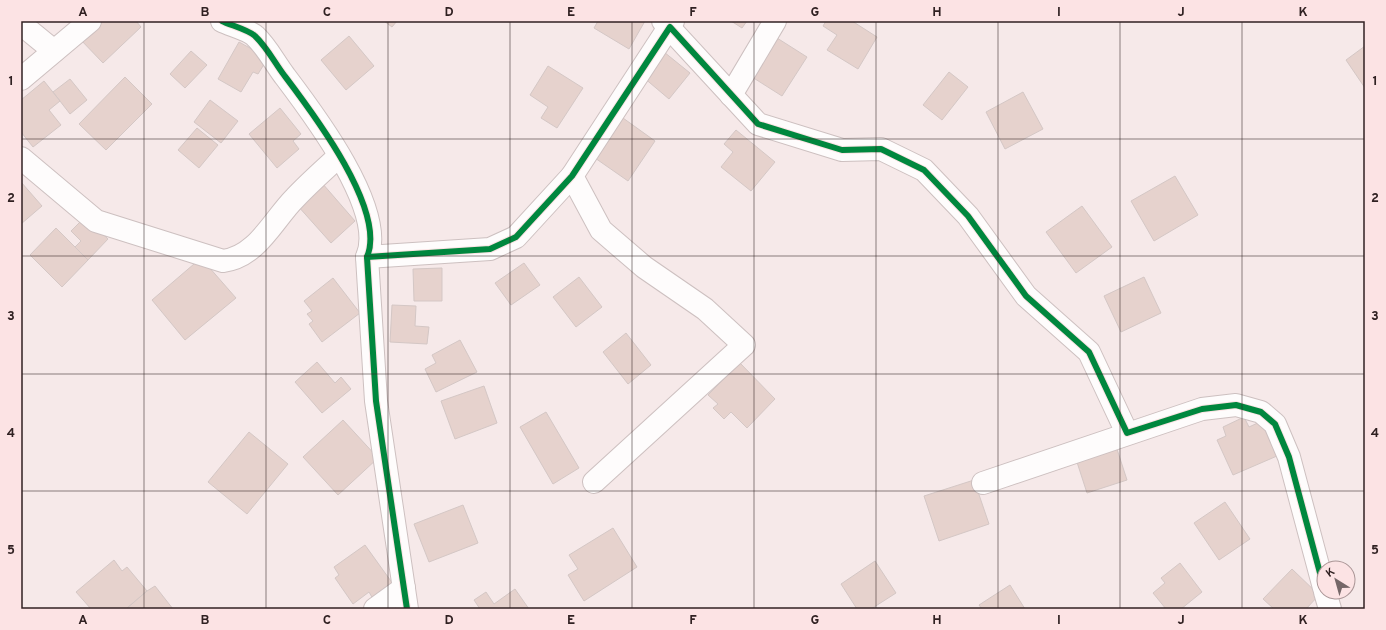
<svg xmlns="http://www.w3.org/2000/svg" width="1386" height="630" viewBox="0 0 1386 630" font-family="Overpass,sans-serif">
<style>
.building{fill:#e6d2cd;stroke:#d4c7c5}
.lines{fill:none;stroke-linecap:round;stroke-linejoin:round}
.minor-casing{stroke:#cdc0c0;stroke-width:24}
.minor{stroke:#fefcfc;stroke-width:22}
.cycleway-casing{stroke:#fce3e4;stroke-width:8}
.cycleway{stroke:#00873e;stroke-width:6}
.grid{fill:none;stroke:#302122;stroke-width:1;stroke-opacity:0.55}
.neatline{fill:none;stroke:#302122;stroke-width:1.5}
.grid-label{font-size:13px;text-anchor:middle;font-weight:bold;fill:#302122}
</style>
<rect width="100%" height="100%" fill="#f6e9e9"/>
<g class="building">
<path d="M99,21H136L141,27L103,63L80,39Z"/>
<path d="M384,21H397L392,27Z"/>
<path d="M598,21H645L629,49L594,28Z"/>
<path d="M731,21H747L742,28Z"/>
<path d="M826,21H852L877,37L858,69L827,50L837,35L823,26Z"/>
<path d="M349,36L374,66L346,90L321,60Z"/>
<path d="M777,38L807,57L782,96L752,77Z"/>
<path d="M239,42L268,58L258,74L253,72L241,92L218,79Z"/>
<path d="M1365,46V88L1346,60Z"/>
<path d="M191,51L207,65L185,88L170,74Z"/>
<path d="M664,52L690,73L669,99L643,77Z"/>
<path d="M548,66L583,88L557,128L541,118L548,107L530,95Z"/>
<path d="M949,72L968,87L942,120L923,105Z"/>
<path d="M125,77L152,104L106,150L79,124Z"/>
<path d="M70,79L87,100L70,114L53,92Z"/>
<path d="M44,81L60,101L49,110L61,125L33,147L21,132V100Z"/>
<path d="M1023,92L1043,129L1005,149L986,112Z"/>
<path d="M210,100L238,121L221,143L194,122Z"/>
<path d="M280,108L301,134L293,141L299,149L277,168L249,134Z"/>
<path d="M623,118L655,141L628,181L595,158Z"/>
<path d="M197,128L218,145L199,168L178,150Z"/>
<path d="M736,130L775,162L751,191L721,167L733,152L724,144Z"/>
<path d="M1175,176L1198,215L1154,241L1131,201Z"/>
<path d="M21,182L42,206L21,224Z"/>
<path d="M322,183L355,221L331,243L297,205Z"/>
<path d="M1082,206L1112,247L1076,273L1046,232Z"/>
<path d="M85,217L108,239L88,260L75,247L81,241L71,231Z"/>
<path d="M56,228L88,260L62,287L30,255Z"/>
<path d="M201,258L236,298L185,340L152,300Z"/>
<path d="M524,263L540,285L511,305L495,283Z"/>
<path d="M442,268V301H414L413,269Z"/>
<path d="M579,277L602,307L576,327L553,297Z"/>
<path d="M1144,277L1161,313L1121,332L1104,296Z"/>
<path d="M333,278L360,313L322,342L309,324L313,321L307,314L312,311L304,301Z"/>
<path d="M392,305L416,306L415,326L429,327L427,344L390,342Z"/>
<path d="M626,333L651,365L628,384L603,352Z"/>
<path d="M460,340L477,372L436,392L425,369L436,363L432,355Z"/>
<path d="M317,362L335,383L341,377L351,389L322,413L295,382Z"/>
<path d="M740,363L775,399L747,428L731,412L724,419L713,408L718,404L708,395Z"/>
<path d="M484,386L497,423L455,439L441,401Z"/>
<path d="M546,412L579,468L553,484L520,427Z"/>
<path d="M1244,417L1249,427L1262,421L1277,456L1233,475L1217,440L1226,436L1223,427Z"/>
<path d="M343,420L378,458L338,495L303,457Z"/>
<path d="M249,432L288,464L247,514L208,482Z"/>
<path d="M1115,443L1127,480L1087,493L1075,456Z"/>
<path d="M974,480L989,524L939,541L924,496Z"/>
<path d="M1225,502L1250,539L1219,560L1194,523Z"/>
<path d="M463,505L478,543L429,562L414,524Z"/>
<path d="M613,528L637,567L584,601L568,575L578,569L569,555Z"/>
<path d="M365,545L393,584L373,599L369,592L353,604L335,578L339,575L334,567Z"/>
<path d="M114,560L122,571L127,567L147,591L126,609H91L76,592Z"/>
<path d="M875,561L896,593L871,609H857L841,584Z"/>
<path d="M1180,563L1202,592L1181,609H1166L1153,593L1165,583L1161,578Z"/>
<path d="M1292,569L1319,595L1306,609H1274L1263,599Z"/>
<path d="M1010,585L1025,609H982L979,605Z"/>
<path d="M155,586L173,609H126L147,591Z"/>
<path d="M515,589L529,609H480L474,600L486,592L494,604Z"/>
</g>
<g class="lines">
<g class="minor-casing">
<g id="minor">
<path d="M222,21C230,25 249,30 255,36C266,46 275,63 284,75C312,112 387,210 367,257L376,401L407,609"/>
<path d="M663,21L758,124L842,150L881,149L924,170L968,216L1026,296L1089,352L1127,433"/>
<path d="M21,24L54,51"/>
<path d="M21,79L90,21"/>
<path d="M731,95L775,21"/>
<path d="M21,158L96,221L223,261C257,257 273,220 295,198C309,183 324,170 339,156"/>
<path d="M572,176L601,230L644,267L705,309L744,345L594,482"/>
<path d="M367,257L490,249L516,237L572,176L673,21"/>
<path d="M983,483L1202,409L1236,405L1261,412L1275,424L1289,457L1324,588"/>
<path d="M1325,592L1330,609"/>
<path d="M375,609L404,588"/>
</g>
</g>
<use href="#minor" class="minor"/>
<g class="cycleway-casing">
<g id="cycleway">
<path d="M222,21C230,25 249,30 255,36C266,46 275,63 284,75C312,112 387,210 367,257L376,401L407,609"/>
<path d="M367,257L490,249L516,237L572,176L670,27L758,124L842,150L881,149L924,170L968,216L1026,296L1089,352L1127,433L1202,409L1236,405L1261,412L1275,424L1289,457L1324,588"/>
</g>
</g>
<use href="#cycleway" class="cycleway"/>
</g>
<path class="grid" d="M144,21V609M266,21V609M388,21V609M510,21V609M632,21V609M754,21V609M876,21V609M998,21V609M1120,21V609M1242,21V609M21,139H1365M21,256H1365M21,374H1365M21,491H1365"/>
<rect width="1386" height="630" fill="none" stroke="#fce3e4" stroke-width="44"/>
<g transform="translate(1336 580) rotate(323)"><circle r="19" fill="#fce3e4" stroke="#aa9596"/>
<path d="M0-3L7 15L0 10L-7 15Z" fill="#756768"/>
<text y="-6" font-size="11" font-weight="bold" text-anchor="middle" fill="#302122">K</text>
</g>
<rect x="22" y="22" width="1342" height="586" class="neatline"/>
<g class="grid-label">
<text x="83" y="16">A</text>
<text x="205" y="16">B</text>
<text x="327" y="16">C</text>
<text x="449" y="16">D</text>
<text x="571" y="16">E</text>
<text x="693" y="16">F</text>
<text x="815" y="16">G</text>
<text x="937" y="16">H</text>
<text x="1059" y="16">I</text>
<text x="1181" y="16">J</text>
<text x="1303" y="16">K</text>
<text x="11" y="85">1</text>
<text x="1375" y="85">1</text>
<text x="11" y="202">2</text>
<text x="1375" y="202">2</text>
<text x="11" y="320">3</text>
<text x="1375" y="320">3</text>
<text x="11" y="437">4</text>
<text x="1375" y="437">4</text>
<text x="11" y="554">5</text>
<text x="1375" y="554">5</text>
<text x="83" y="624">A</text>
<text x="205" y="624">B</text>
<text x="327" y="624">C</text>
<text x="449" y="624">D</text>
<text x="571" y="624">E</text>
<text x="693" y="624">F</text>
<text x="815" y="624">G</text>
<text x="937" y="624">H</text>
<text x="1059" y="624">I</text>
<text x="1181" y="624">J</text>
<text x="1303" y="624">K</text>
</g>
</svg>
